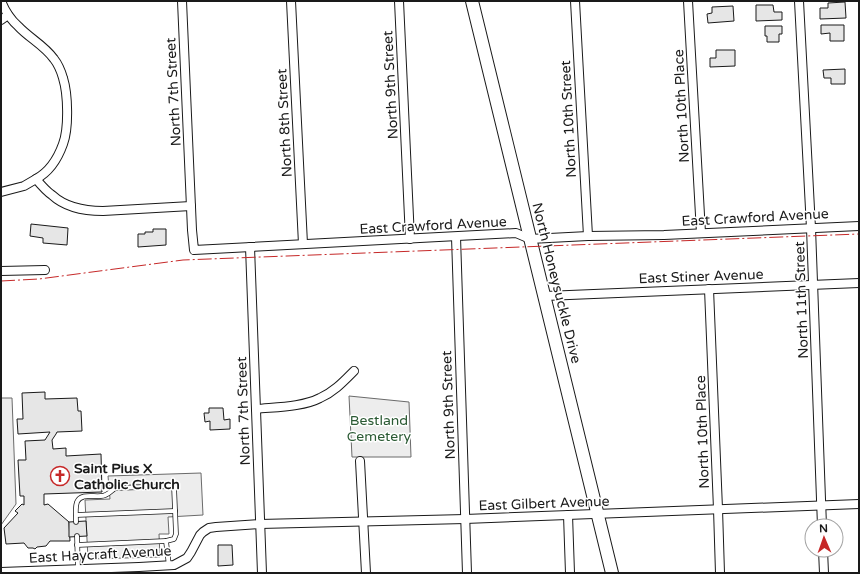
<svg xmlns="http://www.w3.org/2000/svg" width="860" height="574" viewBox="0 0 860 574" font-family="'Varela Round',sans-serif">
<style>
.built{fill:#ededed;stroke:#6a6a6a}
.building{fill:#e6e6e6;stroke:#1a1a1a}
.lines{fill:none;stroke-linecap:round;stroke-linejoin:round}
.lane-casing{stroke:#1a1a1a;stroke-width:5.5}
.street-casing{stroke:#1a1a1a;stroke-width:10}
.secondary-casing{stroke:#1a1a1a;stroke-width:14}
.lane{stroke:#fff;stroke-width:4}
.street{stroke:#fff;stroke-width:8}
.secondary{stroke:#fff;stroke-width:12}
.power{stroke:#c62828;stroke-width:1;stroke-dasharray:14 3 2 3;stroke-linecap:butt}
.labels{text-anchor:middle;stroke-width:3;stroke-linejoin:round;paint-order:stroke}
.street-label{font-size:14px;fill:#1a1a1a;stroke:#fff}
.park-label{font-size:14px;fill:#2b5a34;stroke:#fff}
.poi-label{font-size:14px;font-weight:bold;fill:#1a1a1a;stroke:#fff;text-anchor:start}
</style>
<rect width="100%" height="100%" fill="#fff"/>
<g class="built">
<path d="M349,396L409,402L411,457H352Z"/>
<path d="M1,398H12L16,504L1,525Z"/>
<path d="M201,473L203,515L168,517L169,534H159L160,557L88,559L85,500L110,499L108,476Z"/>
</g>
<g class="building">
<path d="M845,2L846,18L820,19V8H828V3Z"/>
<path d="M756,5H773L774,12H782V20L756,21Z"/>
<path d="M733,6L734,21L708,23L707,14L712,13V7Z"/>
<path d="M821,25H844V41H830V33L821,34Z"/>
<path d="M765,26H782V34H779V42H767V36H765Z"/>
<path d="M716,50H735V66L710,67V58H716Z"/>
<path d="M845,69V84H831V78H824L823,70Z"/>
<path d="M31,224L68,228L67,245L43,243V238L30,236Z"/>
<path d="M153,229H166V245L138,247V234H145V232H153Z"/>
<path d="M45,392V399L77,398L78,411H81L82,431L57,432L56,434L52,440L53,449L66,448V456L101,454L102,492L44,494V505L48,504L69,522L70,541H50L46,546L37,547L35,549L33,548H28L24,543L6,544L4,528L18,513L15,511L22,504L24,505V496H20L18,460H26L25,441L45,440L50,432L18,434L17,419H23L22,393Z"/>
<path d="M209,408H223L224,420L230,419V429L210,430V421L205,422L204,413H209Z"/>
<path d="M86,521L87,536L69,537V522Z"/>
<path d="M218,545H232L233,565L218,566Z"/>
</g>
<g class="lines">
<g class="lane-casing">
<g id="lane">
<path d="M76,515L175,511"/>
<path d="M76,522C76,516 75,507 77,502C81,493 93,497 101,496C107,496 110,492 115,488L174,486L176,534L174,539L166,541L169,566"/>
<path d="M77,536L78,569"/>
<path d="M77,545L166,541"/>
</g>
</g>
<g class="street-casing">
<g id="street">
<path d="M1,1C5,11 10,19 18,26C29,38 44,45 54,59C58,64 61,71 63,78C68,94 69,128 63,144C58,158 49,172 36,179"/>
<path d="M182,1L192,230L194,250L516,233L530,239L588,236L664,235L859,226"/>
<path d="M291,1L303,244"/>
<path d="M399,1L410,239"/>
<path d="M575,1L588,236"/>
<path d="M688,1L701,233"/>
<path d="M799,1L811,228L822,526"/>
<path d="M1,20L8,15"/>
<path d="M1,192L24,186L36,179C41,185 46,191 52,195C66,208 85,211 103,211L191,206"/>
<path d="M456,237L467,573"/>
<path d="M250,247L262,573"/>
<path d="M1,271L45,270"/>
<path d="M709,289L718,509L720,573"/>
<path d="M545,296L859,283"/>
<path d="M256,409C275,407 303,407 320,398C334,392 344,381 354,371"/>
<path d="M360,461L366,573"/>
<path d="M568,515L570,573"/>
<path d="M823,550L824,573"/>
<path d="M1,572L139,567L174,565L187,558L191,552L200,535L203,532L209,528L216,527L260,524L465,519L859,504"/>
</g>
</g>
<g class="secondary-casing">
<path id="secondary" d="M472,1L612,573"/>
</g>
<use href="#lane" class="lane"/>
<use href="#street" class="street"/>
<use href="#secondary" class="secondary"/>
<path class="power" d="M1,281L39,279L183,260L859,234"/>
</g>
<defs>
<g id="church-ring" transform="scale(1)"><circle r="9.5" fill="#fff" stroke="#c62828" stroke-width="1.5"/><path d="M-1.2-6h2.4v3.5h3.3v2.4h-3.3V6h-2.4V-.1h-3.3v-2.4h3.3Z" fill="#c62828"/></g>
</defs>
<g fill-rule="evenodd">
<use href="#church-ring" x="60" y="476"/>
</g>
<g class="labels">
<g class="street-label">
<text transform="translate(390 85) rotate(-93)" y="5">North 9th Street</text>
<text transform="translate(173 92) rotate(-93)" y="5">North 7th Street</text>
<text transform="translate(681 106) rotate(-93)" y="5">North 10th Place</text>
<text transform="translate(568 119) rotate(-93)" y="5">North 10th Street</text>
<text transform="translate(284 123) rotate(-93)" y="5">North 8th Street</text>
<text transform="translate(755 217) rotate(-3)" y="5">East Crawford Avenue</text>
<text transform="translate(433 225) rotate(-3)" y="5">East Crawford Avenue</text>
<text transform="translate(701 276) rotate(-2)" y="5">East Stiner Avenue</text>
<text transform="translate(557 283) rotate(76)" y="5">North Honeysuckle Drive</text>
<text transform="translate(801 300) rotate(-92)" y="5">North 11th Street</text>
<text transform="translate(448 405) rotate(-92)" y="5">North 9th Street</text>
<text transform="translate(243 411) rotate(-92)" y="5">North 7th Street</text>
<text transform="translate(702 432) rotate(-92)" y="5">North 10th Place</text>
<text transform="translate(544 503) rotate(-2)" y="5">East Gilbert Avenue</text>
<text transform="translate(100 554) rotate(-3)" y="5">East Haycraft Avenue</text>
</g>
<g class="park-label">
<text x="379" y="425">Bestland<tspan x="379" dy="16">Cemetery</tspan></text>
</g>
<g class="poi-label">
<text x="74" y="473">Saint Pius X<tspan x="74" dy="16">Catholic Church</tspan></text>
</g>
</g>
<rect width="860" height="574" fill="none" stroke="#1a1a1a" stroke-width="4"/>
<g transform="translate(824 538) rotate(358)"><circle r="19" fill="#ffffff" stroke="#a3a3a3"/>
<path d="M0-3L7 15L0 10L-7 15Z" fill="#c62828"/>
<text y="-6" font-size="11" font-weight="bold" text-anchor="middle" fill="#1a1a1a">N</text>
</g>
</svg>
